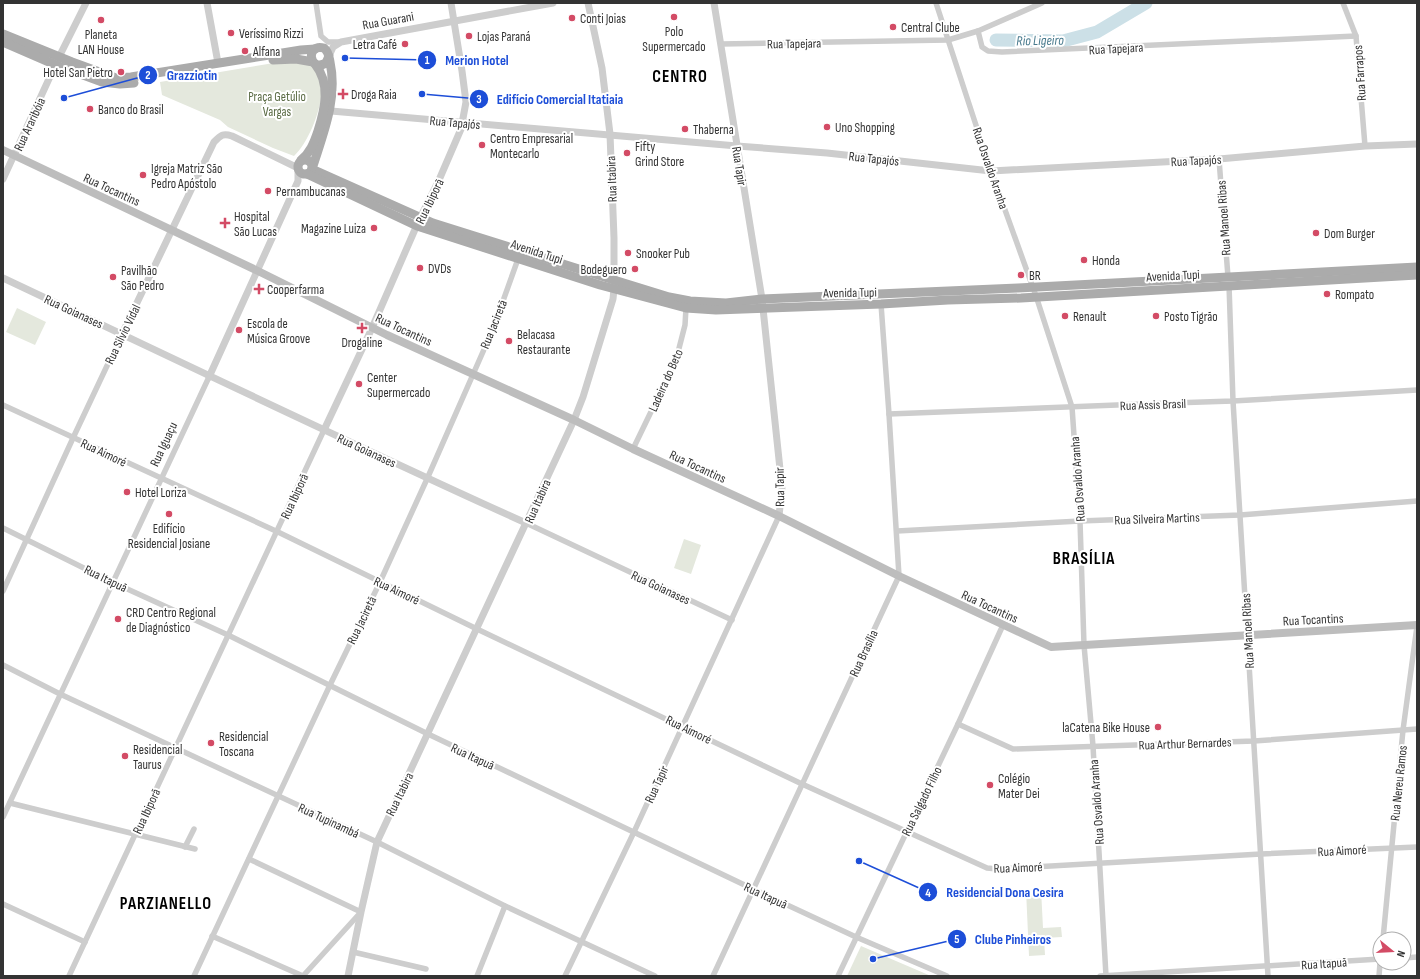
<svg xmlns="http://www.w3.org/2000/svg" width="1420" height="979" viewBox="0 0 1420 979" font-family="'Sofia Sans Condensed',sans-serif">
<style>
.green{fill:#e4e8dd}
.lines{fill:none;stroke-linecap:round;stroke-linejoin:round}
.river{stroke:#cce0e7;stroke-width:13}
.minor{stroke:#cdcdcd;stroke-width:5.5}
.tertiary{stroke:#cdcdcd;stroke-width:7}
.secondary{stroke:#bdbdbd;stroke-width:8}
.primary{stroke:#ababab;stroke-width:9}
.poi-dot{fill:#d34b65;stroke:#fff;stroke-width:1.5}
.labels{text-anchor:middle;stroke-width:4;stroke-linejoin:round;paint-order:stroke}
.poi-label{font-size:13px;fill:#333;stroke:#fff;text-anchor:start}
.street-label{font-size:13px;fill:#333;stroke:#fff}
.park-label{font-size:13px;fill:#5a6b44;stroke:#fff}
.water-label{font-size:14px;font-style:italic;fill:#487a8d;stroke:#fff}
.district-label{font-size:17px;font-weight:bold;letter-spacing:1px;fill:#000;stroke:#fff}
.leader{fill:none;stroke:#1d4ed8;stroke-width:1.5}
.callout-dot{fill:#1d4ed8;stroke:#fff;stroke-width:1.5}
.mark-label{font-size:12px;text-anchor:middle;font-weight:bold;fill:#fff}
.callout-label{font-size:14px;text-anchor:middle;font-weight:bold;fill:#1d4ed8;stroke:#fff;stroke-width:4;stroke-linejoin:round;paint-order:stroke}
</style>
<rect width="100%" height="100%" fill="#fff"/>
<g class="green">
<path d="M286,61C292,61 301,60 307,63C312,65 315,70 317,74C318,78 321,82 321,86C324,105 308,144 294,156L273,148L228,127L220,120L162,95L160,82Z"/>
<path d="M17,308L46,322L35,345L6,332Z"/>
<path d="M684,539L701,545L691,574L674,568Z"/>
<path d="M1041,889L1043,928L1061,927L1062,937L1044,938L1045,955L1029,956L1026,890Z"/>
<path d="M861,946L931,976H847Z"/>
</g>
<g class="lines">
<path class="river" d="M996,40L1063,41L1097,32L1146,3"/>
<g class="minor">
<path d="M316,3L321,36L328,42H341"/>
<path d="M936,3L991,171L1036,296L1072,407L1080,521L1084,645L1093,746L1106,976"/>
<path d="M1343,3L1356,36L1365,146"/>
<path d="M978,31L982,47L988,51L1002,52L1356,36"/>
<path d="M721,44L948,40L978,31L1042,3"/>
<path d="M1219,159L1228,277"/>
<path d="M1229,285L1233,401L1268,976"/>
<path d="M3,405L278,532L477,629L802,784L987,868L997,869L1261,854L1417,847"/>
<path d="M889,414L1142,404L1233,401L1417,390"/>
<path d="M633,449L676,360L685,325L686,308"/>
<path d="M526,523L732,620"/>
<path d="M3,528L112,582L228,635L428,734L753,889L856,937L947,976"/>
<path d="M897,531L1080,521L1240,515L1417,501"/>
<path d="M3,591L73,438L122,334"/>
<path d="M3,665L60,694L377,842L505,906L655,976"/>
<path d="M958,724L1013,749L1254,741L1417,729"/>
<path d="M10,803L195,849"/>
<path d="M3,817L209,377"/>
<path d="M185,847L194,829"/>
<path d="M249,859L361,912L303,976"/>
<path d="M3,904L85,942"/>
<path d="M212,936L303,976"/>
<path d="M1383,939L1403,730L1417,626"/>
<path d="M353,952L426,969"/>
<path d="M1404,958L1417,957"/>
<path d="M69,976L324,430"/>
<path d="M194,976L330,685L380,582L427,479L493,329L518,259"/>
<path d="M477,976L505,906"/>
<path d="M565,976L634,832L779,516"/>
<path d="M713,976L899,576L889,414L881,304"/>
<path d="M838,976L958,724L1003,625"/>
<path d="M1100,976L1380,959"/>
<path d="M1379,976L1380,963"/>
</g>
<g class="tertiary">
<path d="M207,3L218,63"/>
<path d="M714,3L762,299L782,488L779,516"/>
<path d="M329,56L333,47L341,42L553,3"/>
<path d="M331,111L737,146L827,153L991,171L1219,159L1365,146L1417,144"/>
<path d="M3,179L59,57L86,3"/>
<path d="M3,278C177,360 351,444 526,523"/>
<path d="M122,334L214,142C221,135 223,133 232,136L298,168V181L209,377"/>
<path d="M324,430L372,328L420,218L439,180L461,129L466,102L462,71L451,3"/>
<path d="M348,976L361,912L377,842L574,420L583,397L613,299L614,289V238L610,134L602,68L588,3"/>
</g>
<path class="secondary" d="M3,150L258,271L387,335L574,420L633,449L779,516L899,576L1051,647L1417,625"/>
<g class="primary">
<path d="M3,34L72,62L116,78L131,77L301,50L315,49"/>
<path d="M3,42L56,65L102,82L120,84L134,83"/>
<path d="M329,56L326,63C309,73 305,43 324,48C329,52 329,57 330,62C338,99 323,134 312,169L433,223L601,276L669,297L690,301L726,303L762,299L1018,288L1417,267"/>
<path d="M273,60L296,59L313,62"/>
<circle cx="305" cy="167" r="7"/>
<path d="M301,160C310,153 314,143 318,131C325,109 331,84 315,64"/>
<path d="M307,174L417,226L600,285L686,308L716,310L881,304L948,300L1021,298L1417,275"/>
</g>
</g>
<g class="poi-dot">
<circle cx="674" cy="17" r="4"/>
<circle cx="572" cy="18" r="4"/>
<circle cx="101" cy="20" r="4"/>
<circle cx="893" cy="27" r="4"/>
<circle cx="231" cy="33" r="4"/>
<circle cx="469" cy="36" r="4"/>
<circle cx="405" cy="44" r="4"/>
<circle cx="245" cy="51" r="4"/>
<circle cx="121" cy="72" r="4"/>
<path d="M341 88h4v4h4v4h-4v4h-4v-4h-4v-4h4z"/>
<circle cx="90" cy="109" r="4"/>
<circle cx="827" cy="127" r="4"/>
<circle cx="685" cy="129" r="4"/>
<circle cx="482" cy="145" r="4"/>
<circle cx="627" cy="153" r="4"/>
<circle cx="143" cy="175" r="4"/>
<circle cx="268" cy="191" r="4"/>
<path d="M223 217h4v4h4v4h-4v4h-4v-4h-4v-4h4z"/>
<circle cx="374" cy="228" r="4"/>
<circle cx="1316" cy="233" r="4"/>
<circle cx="628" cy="253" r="4"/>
<circle cx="1084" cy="260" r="4"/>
<circle cx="420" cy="268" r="4"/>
<circle cx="635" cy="269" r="4"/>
<circle cx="1021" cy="275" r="4"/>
<circle cx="113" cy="277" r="4"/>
<path d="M257 283h4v4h4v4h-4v4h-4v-4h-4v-4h4z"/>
<circle cx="1327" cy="294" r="4"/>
<circle cx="1065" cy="316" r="4"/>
<circle cx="1156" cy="316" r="4"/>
<path d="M360 322h4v4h4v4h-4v4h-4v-4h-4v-4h4z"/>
<circle cx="239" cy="330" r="4"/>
<circle cx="509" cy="341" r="4"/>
<circle cx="359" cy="384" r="4"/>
<circle cx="127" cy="492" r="4"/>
<circle cx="169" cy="514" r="4"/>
<circle cx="118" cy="619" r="4"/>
<circle cx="1158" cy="727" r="4"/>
<circle cx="211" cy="743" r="4"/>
<circle cx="125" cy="756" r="4"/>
<circle cx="990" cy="785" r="4"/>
</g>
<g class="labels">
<g class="poi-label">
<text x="580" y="23">Conti Joias</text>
<text x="901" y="32">Central Clube</text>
<text x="674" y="36" text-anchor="middle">Polo<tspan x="674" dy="15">Supermercado</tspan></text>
<text x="239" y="38">Veríssimo Rizzi</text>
<text x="101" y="39" text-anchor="middle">Planeta<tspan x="101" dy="15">LAN House</tspan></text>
<text x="477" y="41">Lojas Paraná</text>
<text x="397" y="49" text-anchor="end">Letra Café</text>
<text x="253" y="56">Alfana</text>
<text x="113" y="77" text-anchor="end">Hotel San Pietro</text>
<text x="351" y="99">Droga Raia</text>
<text x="98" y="114">Banco do Brasil</text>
<text x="835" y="132">Uno Shopping</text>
<text x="693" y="134">Thaberna</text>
<text x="490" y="143">Centro Empresarial<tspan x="490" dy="15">Montecarlo</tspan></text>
<text x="635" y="151">Fifty<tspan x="635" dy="15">Grind Store</tspan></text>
<text x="151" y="173">Igreja Matriz São<tspan x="151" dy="15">Pedro Apóstolo</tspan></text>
<text x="276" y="196">Pernambucanas</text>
<text x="234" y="221">Hospital<tspan x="234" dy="15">São Lucas</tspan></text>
<text x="366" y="233" text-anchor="end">Magazine Luiza</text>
<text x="1324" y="238">Dom Burger</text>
<text x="636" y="258">Snooker Pub</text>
<text x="1092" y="265">Honda</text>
<text x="428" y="273">DVDs</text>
<text x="627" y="274" text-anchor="end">Bodeguero</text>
<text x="121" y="275">Pavilhão<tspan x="121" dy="15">São Pedro</tspan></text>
<text x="1029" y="280">BR</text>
<text x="267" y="294">Cooperfarma</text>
<text x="1335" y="299">Rompato</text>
<text x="1073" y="321">Renault</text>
<text x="1164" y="321">Posto Tigrão</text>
<text x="247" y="328">Escola de<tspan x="247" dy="15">Música Groove</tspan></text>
<text x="517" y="339">Belacasa<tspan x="517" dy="15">Restaurante</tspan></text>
<text x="362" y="347" text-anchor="middle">Drogaline</text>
<text x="367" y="382">Center<tspan x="367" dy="15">Supermercado</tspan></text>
<text x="135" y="497">Hotel Loriza</text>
<text x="169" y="533" text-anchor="middle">Edifício<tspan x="169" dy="15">Residencial Josiane</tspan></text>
<text x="126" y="617">CRD Centro Regional<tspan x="126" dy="15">de Diagnóstico</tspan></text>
<text x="1150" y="732" text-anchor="end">laCatena Bike House</text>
<text x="219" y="741">Residencial<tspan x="219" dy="15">Toscana</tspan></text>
<text x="133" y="754">Residencial<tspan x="133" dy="15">Taurus</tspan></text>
<text x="998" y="783">Colégio<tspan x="998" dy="15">Mater Dei</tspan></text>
</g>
<g class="street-label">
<text transform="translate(388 20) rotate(-10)" y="5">Rua Guarani</text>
<text transform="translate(794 43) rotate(-1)" y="5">Rua Tapejara</text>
<text transform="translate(1116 48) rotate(-3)" y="5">Rua Tapejara</text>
<text transform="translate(1359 73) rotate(-94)" y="5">Rua Farrapos</text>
<text transform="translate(455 122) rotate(5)" y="5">Rua Tapajós</text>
<text transform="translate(29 124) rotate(-65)" y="5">Rua Araribóia</text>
<text transform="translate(874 158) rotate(6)" y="5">Rua Tapajós</text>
<text transform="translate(1196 160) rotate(-3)" y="5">Rua Tapajós</text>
<text transform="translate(740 166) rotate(81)" y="5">Rua Tapir</text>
<text transform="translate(991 168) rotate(71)" y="5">Rua Osvaldo Aranha</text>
<text transform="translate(611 179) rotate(-92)" y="5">Rua Itabira</text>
<text transform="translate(112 189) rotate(25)" y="5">Rua Tocantins</text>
<text transform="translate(429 201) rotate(-64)" y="5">Rua Ibiporã</text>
<text transform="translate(1223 218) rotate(-94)" y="5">Rua Manoel Ribas</text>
<text transform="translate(537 251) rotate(18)" y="5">Avenida Tupi</text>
<text transform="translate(1173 275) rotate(-3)" y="5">Avenida Tupi</text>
<text transform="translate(850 292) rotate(-1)" y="5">Avenida Tupi</text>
<text transform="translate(74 311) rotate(25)" y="5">Rua Goianases</text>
<text transform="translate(493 324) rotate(-68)" y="5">Rua Jaciretã</text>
<text transform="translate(404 329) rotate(25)" y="5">Rua Tocantins</text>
<text transform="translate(122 334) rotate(-64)" y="5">Rua Silvio Vidal</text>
<text transform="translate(665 380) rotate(-66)" y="5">Ladeira do Beto</text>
<text transform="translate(1153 404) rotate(-2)" y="5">Rua Assis Brasil</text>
<text transform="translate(163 444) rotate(-65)" y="5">Rua Iguaçu</text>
<text transform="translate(367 450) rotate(25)" y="5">Rua Goianases</text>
<text transform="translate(104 452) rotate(25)" y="5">Rua Aimoré</text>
<text transform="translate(698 466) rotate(25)" y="5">Rua Tocantins</text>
<text transform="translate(1077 479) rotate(-94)" y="5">Rua Osvaldo Aranha</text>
<text transform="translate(779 487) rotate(-91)" y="5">Rua Tapir</text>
<text transform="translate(294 496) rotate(-65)" y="5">Rua Ibiporã</text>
<text transform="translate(537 501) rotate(-66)" y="5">Rua Itabira</text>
<text transform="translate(1157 518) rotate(-2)" y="5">Rua Silveira Martins</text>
<text transform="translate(106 578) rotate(26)" y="5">Rua Itapuã</text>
<text transform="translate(661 587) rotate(25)" y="5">Rua Goianases</text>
<text transform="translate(397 590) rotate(25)" y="5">Rua Aimoré</text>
<text transform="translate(990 606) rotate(25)" y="5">Rua Tocantins</text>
<text transform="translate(1313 619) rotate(-3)" y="5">Rua Tocantins</text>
<text transform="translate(361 620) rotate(-64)" y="5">Rua Jaciretã</text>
<text transform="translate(1247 631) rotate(-93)" y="5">Rua Manoel Ribas</text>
<text transform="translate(863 653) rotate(-65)" y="5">Rua Brasília</text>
<text transform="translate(689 729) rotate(26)" y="5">Rua Aimoré</text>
<text transform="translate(1185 743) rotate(-2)" y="5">Rua Arthur Bernardes</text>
<text transform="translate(473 756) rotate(25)" y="5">Rua Itapuã</text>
<text transform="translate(1398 783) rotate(-84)" y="5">Rua Nereu Ramos</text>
<text transform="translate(656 784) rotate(-65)" y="5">Rua Tapir</text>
<text transform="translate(399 794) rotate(-64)" y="5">Rua Itabira</text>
<text transform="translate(921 801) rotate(-64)" y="5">Rua Salgado Filho</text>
<text transform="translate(1096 802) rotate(-94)" y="5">Rua Osvaldo Aranha</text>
<text transform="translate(146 811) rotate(-65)" y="5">Rua Ibiporã</text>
<text transform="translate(329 820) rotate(25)" y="5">Rua Tupinambá</text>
<text transform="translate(1342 850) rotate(-3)" y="5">Rua Aimoré</text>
<text transform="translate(1018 867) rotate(-2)" y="5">Rua Aimoré</text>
<text transform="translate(766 895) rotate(25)" y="5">Rua Itapuã</text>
<text transform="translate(1324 963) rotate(-4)" y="5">Rua Itapuã</text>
</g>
<g class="park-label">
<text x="277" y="101">Praça Getúlio<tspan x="277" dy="15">Vargas</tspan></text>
</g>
<g class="water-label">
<text transform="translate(1040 40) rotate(-1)" y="5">Rio Ligeiro</text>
</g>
<g class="district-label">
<text x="680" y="82">CENTRO</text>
<text x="1084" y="564">BRASÍLIA</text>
<text x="166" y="909">PARZIANELLO</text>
</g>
</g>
<path class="leader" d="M345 58L427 60M64 98L148 75M422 94L479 99M859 861L928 892M873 959L957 939"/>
<g class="callout-dot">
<circle cx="345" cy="58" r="4"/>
<circle cx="64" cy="98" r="4"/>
<circle cx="422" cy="94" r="4"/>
<circle cx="859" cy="861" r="4"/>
<circle cx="873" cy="959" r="4"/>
<circle cx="427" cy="60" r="10"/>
<circle cx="148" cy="75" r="10"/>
<circle cx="479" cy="99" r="10"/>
<circle cx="928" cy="892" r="10"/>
<circle cx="957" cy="939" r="10"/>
</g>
<g class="mark-label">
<text x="427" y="64">1</text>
<text x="148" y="79">2</text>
<text x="479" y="103">3</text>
<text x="928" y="897">4</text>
<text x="957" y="943">5</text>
</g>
<g class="callout-label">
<text x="477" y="65">Merion Hotel</text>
<text x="192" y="80">Grazziotin</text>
<text x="560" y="104">Edifício Comercial Itatiaia</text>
<text x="1005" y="897">Residencial Dona Cesira</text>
<text x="1013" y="944">Clube Pinheiros</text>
</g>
<rect width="1420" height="979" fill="none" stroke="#333333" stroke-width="8"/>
<g transform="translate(1392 951) rotate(108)"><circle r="19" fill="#ffffff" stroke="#adadad"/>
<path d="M0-3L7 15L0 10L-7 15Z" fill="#d34b65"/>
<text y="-6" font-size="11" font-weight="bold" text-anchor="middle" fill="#333333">N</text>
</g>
</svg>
